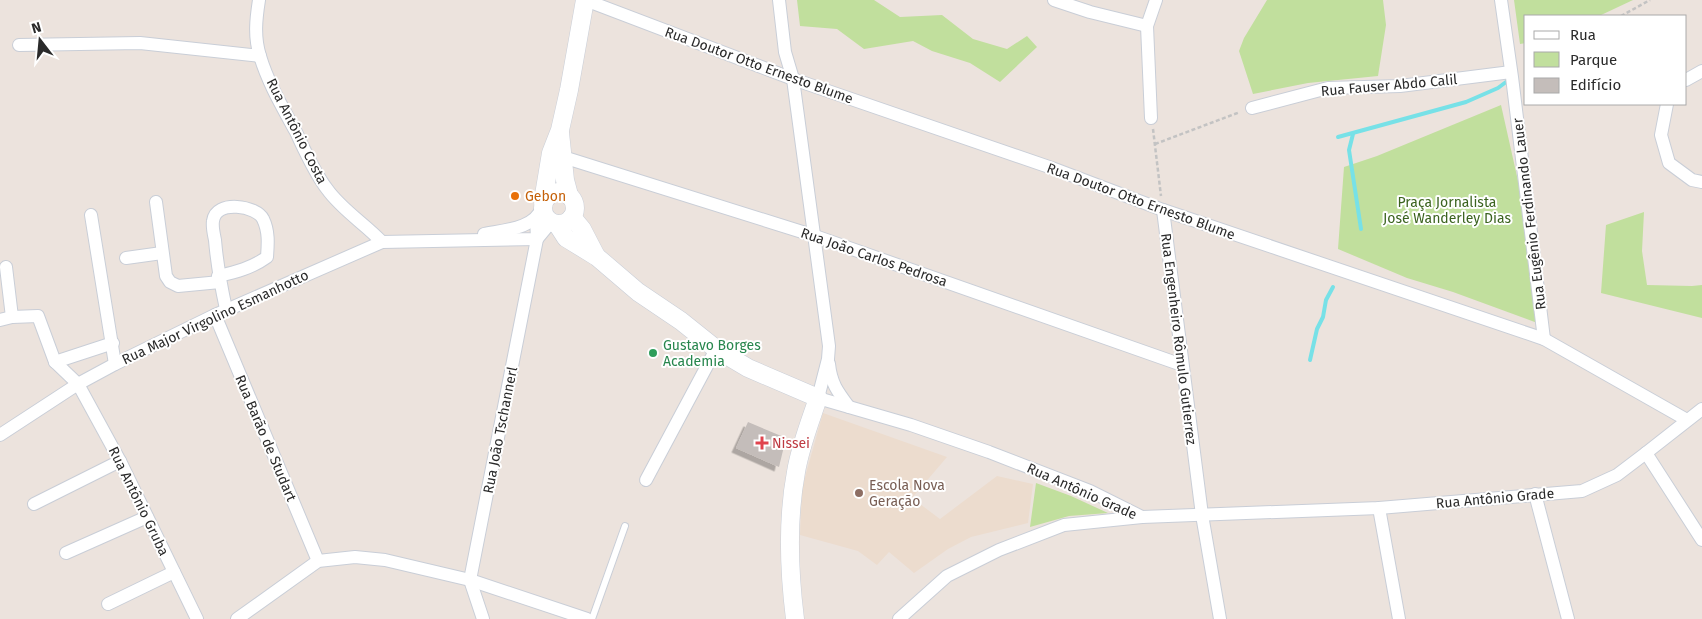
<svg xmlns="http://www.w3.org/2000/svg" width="1702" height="619" viewBox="0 0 1702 619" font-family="'Fira Sans',sans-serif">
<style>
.education{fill:#ecdcce}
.green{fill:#c1df9d}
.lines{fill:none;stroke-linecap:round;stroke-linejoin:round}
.stream{stroke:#77e1e7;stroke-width:4}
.building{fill:#c4bdba;filter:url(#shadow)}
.service-casing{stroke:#c9ced7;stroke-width:8}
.minor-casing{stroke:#c9ced7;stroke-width:14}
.secondary-casing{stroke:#c9ced7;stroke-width:19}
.path{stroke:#c3c3c3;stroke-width:2.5;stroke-dasharray:4 2.5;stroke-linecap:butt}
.service{stroke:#fff;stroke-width:6}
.minor{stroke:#fff;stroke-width:12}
.secondary{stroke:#fff;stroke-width:18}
.food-dot{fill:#e8710a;stroke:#fff;stroke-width:2}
.leisure-dot{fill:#2e9e5b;stroke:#fff;stroke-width:2}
.health-dot{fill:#e0444e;stroke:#fff;stroke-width:2}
.education-dot{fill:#8d6e63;stroke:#fff;stroke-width:2}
.labels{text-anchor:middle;stroke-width:4;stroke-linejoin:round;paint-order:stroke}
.street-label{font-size:14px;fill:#2a2a2a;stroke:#fff}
.food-label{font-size:14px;fill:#c56008;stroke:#fff;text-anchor:start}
.park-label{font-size:14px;fill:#3b631f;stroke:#fff}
.leisure-label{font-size:14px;fill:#27864d;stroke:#fff;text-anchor:start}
.health-label{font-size:14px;fill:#be3a42;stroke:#fff;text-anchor:start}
.education-label{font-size:14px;fill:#785e54;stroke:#fff;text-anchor:start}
</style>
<defs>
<filter id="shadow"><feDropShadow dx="-4.5" dy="4.5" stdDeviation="0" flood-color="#0004"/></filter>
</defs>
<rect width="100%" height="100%" fill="#ece3dd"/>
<path class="education" d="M823,413L947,457L912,498L940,519L997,476L1033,484L1028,523L971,537L948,549L914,573L889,552L877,565L858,551L800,535L802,488Z"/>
<g class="green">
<path d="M797,0H874L900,17L942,15L973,39L1007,49L1027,36L1037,47L1000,82L970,63L932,51L913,41L864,49L837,29L800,26Z"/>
<path d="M1267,0H1383L1386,25L1378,76L1308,83L1253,94L1239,51L1244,38Z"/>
<path d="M1514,0H1633L1599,16H1526V43L1520,44Z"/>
<path d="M1501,105L1525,212L1540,324L1453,292L1407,278L1338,249L1344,167L1377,156Z"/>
<path d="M1644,212L1642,251L1647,285L1692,286L1702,285V318L1601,293L1606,225Z"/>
<path d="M1036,483L1071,496L1108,513L1069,516L1030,527Z"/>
</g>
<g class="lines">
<g class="stream">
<path d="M1353,134L1349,150L1361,229"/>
<path d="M1338,137L1466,102L1498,88L1510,79"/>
<path d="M1310,360L1317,329L1323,317L1326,300L1333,287"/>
</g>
</g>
<path class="building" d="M748,422L786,438L779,467L736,448Z"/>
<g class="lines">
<g class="service-casing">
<path id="service" d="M592,619L625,526"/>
</g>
<g class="minor-casing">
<g id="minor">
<path d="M259,0C256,19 254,37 260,56C268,83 283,108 296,132C305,151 314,172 327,189C342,210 364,223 382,242"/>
<path d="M585,0L793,79L1052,168L1163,210L1544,339L1687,420"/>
<path d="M779,0L785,52L793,79L829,346L828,359L818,398L911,425L989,452L1090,491L1142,517"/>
<path d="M1054,0L1090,12L1147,26"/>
<path d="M1501,0L1512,77L1544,339"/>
<path d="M19,45L140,43L260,56"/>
<path d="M1686,80L1702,71"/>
<path d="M1667,104L1661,135L1669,163L1692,180L1702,182"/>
<path d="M1252,108L1328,88L1400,86L1511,72"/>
<path d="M1151,118L1147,26L1156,0"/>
<path d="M563,157L815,236L1182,365"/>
<path d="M156,202L166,276L170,282L178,286L220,282"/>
<path d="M1163,210L1202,515L1220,619"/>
<path d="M91,215L115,364"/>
<path d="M484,234C504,230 535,229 542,207"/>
<path d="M126,258L162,253"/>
<path d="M6,267L12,317"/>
<path d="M218,276C236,272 252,268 267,257C268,244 269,231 263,219C257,206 216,199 213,221C212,227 214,235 215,240C217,264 221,286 226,309"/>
<path d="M215,315L318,561"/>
<path d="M0,320L12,317L38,316L55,362L113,343"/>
<path d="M55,362L78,384L120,461L197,619"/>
<path d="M829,364C831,383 837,391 849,407"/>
<path d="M0,435L78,384L115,364L215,315L382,242L537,239L551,222"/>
<path d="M1646,453L1702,540"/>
<path d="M646,480L716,349"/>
<path d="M1535,494L1568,619"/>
<path d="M34,504L120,461"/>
<path d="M1379,508L1399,619"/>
<path d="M66,553L147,517"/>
<path d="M108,604L174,572"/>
<path d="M237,619L318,561L355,557L385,560L470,580L587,619"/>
<path d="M483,619L470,580L537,239L536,218"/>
<path d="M899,619L947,576L999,550L1064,525L1142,517L1379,508L1582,491L1617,475L1646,453L1702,409"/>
</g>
</g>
<g class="secondary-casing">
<g id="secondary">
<path d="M560,133L565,180L569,195"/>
<circle cx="559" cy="208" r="16"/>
<path d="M543,201L551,153L560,130L569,90L585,0"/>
<path d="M572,217L582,229L596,256"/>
<path d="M557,224L566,238L597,257L638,292L681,321L716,349L748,368L818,398C810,422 800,447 796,472C787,520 789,571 795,619"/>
</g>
</g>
<g class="path">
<path d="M1621,16L1650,0"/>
<path d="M1153,129L1161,196"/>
<path d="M1155,144L1240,112"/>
</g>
<use href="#service" class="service"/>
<use href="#minor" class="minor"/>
<use href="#secondary" class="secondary"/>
</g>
<circle class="food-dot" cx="515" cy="196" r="5"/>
<circle class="leisure-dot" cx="653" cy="353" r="5"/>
<path class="health-dot" d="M759.5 435.5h5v5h5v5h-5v5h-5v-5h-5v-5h5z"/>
<circle class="education-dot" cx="859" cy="493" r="5"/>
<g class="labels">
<g class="street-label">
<text transform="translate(759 65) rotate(20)" y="5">Rua Doutor Otto Ernesto Blume</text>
<text transform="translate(1389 85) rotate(-5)" y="5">Rua Fauser Abdo Calil</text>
<text transform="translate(297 131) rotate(63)" y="5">Rua Antônio Costa</text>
<text transform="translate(1141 201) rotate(20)" y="5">Rua Doutor Otto Ernesto Blume</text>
<text transform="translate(1529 214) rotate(-97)" y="5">Rua Eugênio Ferdinando Lauer</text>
<text transform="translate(874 257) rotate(19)" y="5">Rua João Carlos Pedrosa</text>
<text transform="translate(215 317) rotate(-25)" y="5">Rua Major Virgolino Esmanhotto</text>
<text transform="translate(1179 339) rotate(83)" y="5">Rua Engenheiro Rômulo Gutierrez</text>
<text transform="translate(500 430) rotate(-79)" y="5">Rua João Tschannerl</text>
<text transform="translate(266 438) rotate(67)" y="5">Rua Barão de Studart</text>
<text transform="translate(1082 491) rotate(24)" y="5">Rua Antônio Grade</text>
<text transform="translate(1495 498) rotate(-5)" y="5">Rua Antônio Grade</text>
<text transform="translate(139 501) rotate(64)" y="5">Rua Antônio Gruba</text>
</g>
<g class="food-label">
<text x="525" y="201">Gebon</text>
</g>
<g class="park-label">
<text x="1447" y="207">Praça Jornalista<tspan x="1447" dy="16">José Wanderley Dias</tspan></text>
</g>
<g class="leisure-label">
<text x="663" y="350">Gustavo Borges<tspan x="663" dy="16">Academia</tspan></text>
</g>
<g class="health-label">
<text x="772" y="448">Nissei</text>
</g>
<g class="education-label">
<text x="869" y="490">Escola Nova<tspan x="869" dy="16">Geração</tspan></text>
</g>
</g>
<rect x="1524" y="15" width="162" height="90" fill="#ffffff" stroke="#aaaaaa"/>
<rect x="1534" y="31" width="25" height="8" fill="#ffffff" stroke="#aaaaaa"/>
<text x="1570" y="40" font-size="15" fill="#2a2a2a">Rua</text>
<rect x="1534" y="52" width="25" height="15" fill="#c1df9d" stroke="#aaaaaa"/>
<text x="1570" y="65" font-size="15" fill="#2a2a2a">Parque</text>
<rect x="1534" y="78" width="25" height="15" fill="#c4bdba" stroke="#aaaaaa"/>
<text x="1570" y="90" font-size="15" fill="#2a2a2a">Edifício</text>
<g transform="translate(40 40) rotate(344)" stroke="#ffffff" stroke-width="4" paint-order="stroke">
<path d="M0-4L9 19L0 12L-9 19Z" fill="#2a2a2a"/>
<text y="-8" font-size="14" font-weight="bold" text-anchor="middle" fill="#2a2a2a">N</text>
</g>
</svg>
